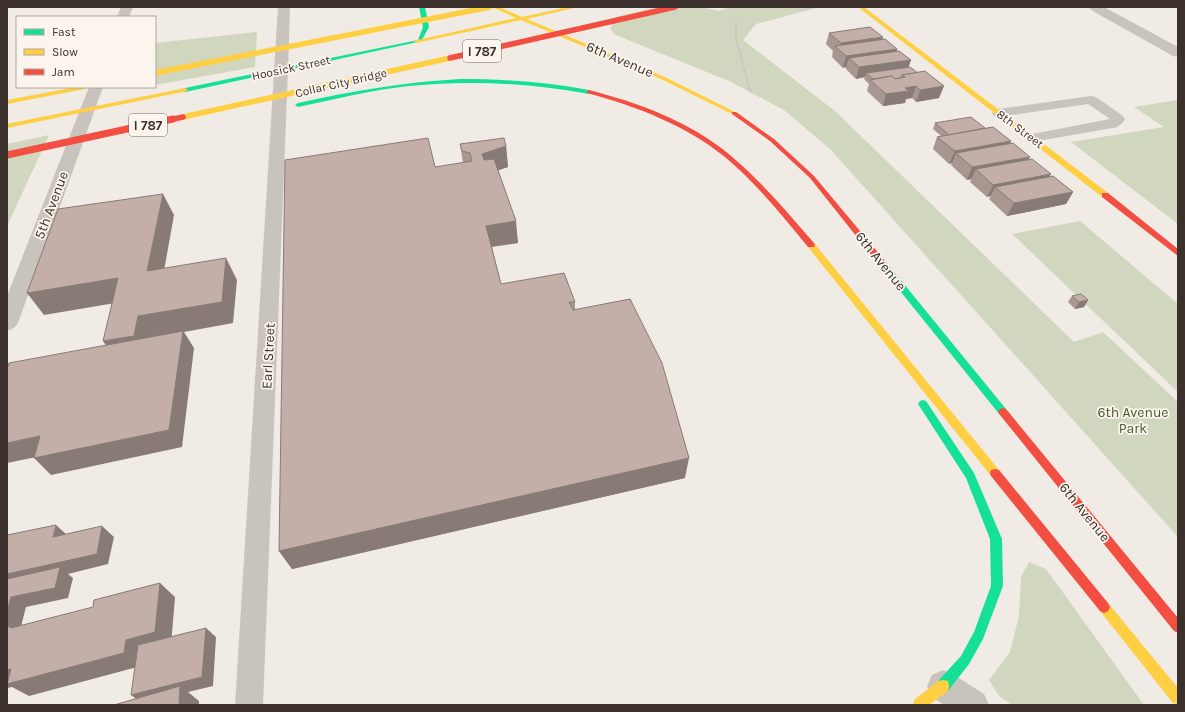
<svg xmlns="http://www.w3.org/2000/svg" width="1185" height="712" viewBox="0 0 1185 712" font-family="Karla,sans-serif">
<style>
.green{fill:#d1d6bf}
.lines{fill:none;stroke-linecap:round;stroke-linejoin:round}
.path{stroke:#c2bbb6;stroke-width:1.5;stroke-dasharray:1 1;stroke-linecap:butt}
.lane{fill:#c9c3be;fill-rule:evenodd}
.street{fill:#c9c3be;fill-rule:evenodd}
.fast{fill:#16e098;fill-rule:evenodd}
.slow{fill:#ffcf43;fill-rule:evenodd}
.jam{fill:#f24e42;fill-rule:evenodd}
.slow-bridge{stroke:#ffcf43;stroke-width:5.5}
.jam-bridge-far1{stroke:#f24e42;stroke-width:5.5}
.jam-bridge{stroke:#f24e42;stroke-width:7}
.wall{fill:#a89690}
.shaded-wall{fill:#887a75}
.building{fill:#c3afa7;stroke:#887a75}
.labels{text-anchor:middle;stroke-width:3.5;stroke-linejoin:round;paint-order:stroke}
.far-street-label{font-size:12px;fill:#3b302b;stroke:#fbf5ee}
.shield{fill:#fbf5ee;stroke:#756b66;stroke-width:1}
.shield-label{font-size:13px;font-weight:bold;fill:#3b302b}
.street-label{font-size:14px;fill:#3b302b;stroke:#fbf5ee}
.park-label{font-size:14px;fill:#4a5a2e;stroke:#fbf5ee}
</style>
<rect width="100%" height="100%" fill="#f0ebe5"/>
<g class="green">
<path d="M657,7H702L718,11L732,7H820L756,24L743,40L835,111L1074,342L1103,332L1178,402V537L831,150L784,110L729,81L616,35L610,29L616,17Z"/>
<path d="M257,32L255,67L155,85V43Z"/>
<path d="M1178,100V224L1071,142L1164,127L1134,107Z"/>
<path d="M49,135L7,226V144Z"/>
<path d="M1080,221L1178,304V392L1012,234Z"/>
<path d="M1029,562L1046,569L1144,705H1012L999,696L989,680L1010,652L1019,616L1021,577Z"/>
</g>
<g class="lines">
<path class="path" d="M736,20V39L751,94"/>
<g class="lane">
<path d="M278,7H290L288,70L263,705H235Z"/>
<path d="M1091,96L1096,97L1123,116L1125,119C1122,124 1119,127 1113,128L1032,142L1027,141L1025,138L1027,135L1110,119L1088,104L999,117L994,116L992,113L994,110L999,109Z"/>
</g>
<g class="street">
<path d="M121,7H133L129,17H117Z"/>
<path d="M1089,7H1104L1178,47V57L1173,56L1091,10Z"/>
<path d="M89,87H103L18,323L14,328L7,331V296Z"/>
<path d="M943,670L954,675L984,694L989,705H944L932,697L927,686L932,675Z"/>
</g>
<g class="fast">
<path d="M419,7H425L429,27L422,40H418V42L185,92L182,90L185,88L418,40L423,27Z"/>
<path d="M460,79C504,79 546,82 589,90L592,92L589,94C529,83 470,80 409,86C372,90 335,99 298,107L295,105L298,103C352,91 405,82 460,79Z"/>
<path d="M883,261L886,262L1006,409L1008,412L1006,415H1000L880,266L879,264L880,262Z"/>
<path d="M923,400L926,401L974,473L1002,539L1003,586L983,639L969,664L948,691L943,692L938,691L937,686L938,681L961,656L974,632L991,586L990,539L966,478L918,404L920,401Z"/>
</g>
<g class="slow">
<path d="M492,7H499L522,17L568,7H578L527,19L667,78L737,113L732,114L663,80L521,20L416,43L413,41L516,18Z"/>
<path d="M858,7H864L1108,193V197H1102Z"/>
<path d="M76,87H88L85,89L7,104V100Z"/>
<path d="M185,88L188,90L187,91L7,128V124Z"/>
<path d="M808,243H814L999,470L1000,473L999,476L995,477L991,476L808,247L807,245Z"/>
<path d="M1104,601L1108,603L1178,688V704L1173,703L1100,611L1098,607L1100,603Z"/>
<path d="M943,680L948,681L949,686L948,691L929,705H913L914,700L938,681Z"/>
</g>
<g class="jam">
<path d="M589,90C639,103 689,121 730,155C761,181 787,212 814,243L815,245L814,247H808C782,215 756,183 725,157C685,125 636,106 587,93V91Z"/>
<path d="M732,112H736L774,139L814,176L886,262L887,264L886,266H880L810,178L770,141L732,114Z"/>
<path d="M1102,193H1108L1178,249V256L1102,197Z"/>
<path d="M1003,408L1006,409L1178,618V633L1174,631L1000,415L998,412L1000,409Z"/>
<path d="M995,469L999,470L1108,603L1110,607L1108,611L1104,613L1100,611L991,476L990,473L991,470Z"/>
</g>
<g class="slow-bridge">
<path d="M155,73L490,7"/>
<path d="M183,117L450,58"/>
</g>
<g class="jam-bridge-far1">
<path d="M450,58L675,7"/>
<path d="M169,120L183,117"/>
</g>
<path class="jam-bridge" d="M7,155L173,119"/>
</g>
<g class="wall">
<path d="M829,33L883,39L897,49V51L911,60L908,67L939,98L916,102L912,98L906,99L905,103L883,106L867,91L869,84L864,79L865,77L856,79L846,69V67L843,68L832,57L833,51L826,44Z"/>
<path d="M935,123L985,128L1011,141L1010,144L1028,160L1051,174L1049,177L1073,192L1066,204L1007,216L989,199L991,196L987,197L970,182L971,179L967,180L951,165L952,163L949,164L933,149L937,137L941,136L933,129Z"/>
<path d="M460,144L506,146L508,167L498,170L518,243L492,247L501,284L575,302V310L685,478L292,569L279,551L435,167L463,163Z"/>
<path d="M1072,296L1088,300L1084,307L1075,309L1068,302Z"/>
</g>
<g class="shaded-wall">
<path d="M883,37L880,49L839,50L841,43Z"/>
<path d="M897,49L894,60L849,58L846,67L843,68L846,56Z"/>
<path d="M911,60L907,71L866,73L865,77L856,79L859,67Z"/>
<path d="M916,86L912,98L906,99L905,103L883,106L886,94L905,88Z"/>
<path d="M944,86L939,98L916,102L920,90Z"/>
<path d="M1011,141L1005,154L956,153L952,163L949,164L955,151Z"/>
<path d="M506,146L508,167L485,175L482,154Z"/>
<path d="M1030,157L1023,169H976L971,179L967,180L972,167Z"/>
<path d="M1051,174L1044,186L995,187L991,196L987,197L993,185Z"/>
<path d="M1073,192L1066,204L1007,216L1014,203Z"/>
<path d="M163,194L174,215L160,293L147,271Z"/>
<path d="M516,221L518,243L489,247L486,226Z"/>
<path d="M226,258L237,280L233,323L184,332L194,348L182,447L51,475L34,458L118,363L103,341L138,316Z"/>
<path d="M118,278L133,300L44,315L27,293Z"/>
<path d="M1088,300L1084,307L1075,309L1079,302Z"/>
<path d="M40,436L56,453L7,463V443Z"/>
<path d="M689,458L685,478L292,569L279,551Z"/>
<path d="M56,525L68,536L53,537Z"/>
<path d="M102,526L114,537L108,564L68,574L73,578L68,598L26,607L20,630L7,633V574Z"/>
<path d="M160,583L175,597L171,645L141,666L29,696L12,687L7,688V670L126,640Z"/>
<path d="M206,628L216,637L213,686L188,692L199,701V705L143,704L131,695Z"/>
</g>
<g class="building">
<path d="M870,27L883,37L841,43L829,33Z"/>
<path d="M885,39L897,49L846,56L835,46Z"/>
<path d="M899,51L911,60L859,67L849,58Z"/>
<path d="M910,67L918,73L902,75L901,78L895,79L892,76L873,79L866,73Z"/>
<path d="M925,71L944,86L920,90L916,86L905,88L909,91L886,94L870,80L892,76L895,79L905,77L902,75Z"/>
<path d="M971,117L985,128L949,135L935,123Z"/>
<path d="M993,127L1011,141L955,151L937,137Z"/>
<path d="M428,138L435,167L472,161L470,153L462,151L460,144L504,138L506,146L482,154L484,160L494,159L516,221L486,226L501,284L564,273L575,302H569L573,310L630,299L662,363L689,458L279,551L285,160Z"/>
<path d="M1013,143L1030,157L972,167L956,153Z"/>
<path d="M1032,159L1051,174L993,185L976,169Z"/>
<path d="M1053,176L1073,192L1014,203L995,187Z"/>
<path d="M163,194L147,271L226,258L222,302L138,316L134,336L103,341L118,278L27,293L58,209Z"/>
<path d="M1081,294L1088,300L1079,302L1072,296Z"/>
<path d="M183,331L169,430L34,458L40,436L7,443V369L9,363Z"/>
<path d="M56,525L53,537L102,526L97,554L7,574V535Z"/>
<path d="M60,567L55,588L11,597L7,612V579Z"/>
<path d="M160,583L155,632L126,640L124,653L7,684L11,669L7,670V625L11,628L93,607L94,600Z"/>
<path d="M206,628L202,677L131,695L138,645Z"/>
<path d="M180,686L179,705H114Z"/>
</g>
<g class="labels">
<g class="far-street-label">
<text transform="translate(291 68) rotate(-12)" y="4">Hoosick Street</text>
<text transform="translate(341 83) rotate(-13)" y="4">Collar City Bridge</text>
<text transform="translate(1020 129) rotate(37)" y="4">8th Street</text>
</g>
<g class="shield">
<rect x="463" y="40" width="38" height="22" rx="3"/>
<rect x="129" y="114" width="38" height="22" rx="3"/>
</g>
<g class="shield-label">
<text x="482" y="56">I 787</text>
<text x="148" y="130">I 787</text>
</g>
<g class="street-label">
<text transform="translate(620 59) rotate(23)" y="5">6th Avenue</text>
<text transform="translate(51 205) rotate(-69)" y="5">5th Avenue</text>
<text transform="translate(881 261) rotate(51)" y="5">6th Avenue</text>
<text transform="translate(268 356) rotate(-87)" y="5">Earl Street</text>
<text transform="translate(1085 512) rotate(51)" y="5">6th Avenue</text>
</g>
<g class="park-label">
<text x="1133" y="417">6th Avenue<tspan x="1133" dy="16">Park</tspan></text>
</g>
</g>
<rect width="1185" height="712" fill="none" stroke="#3b302b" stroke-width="16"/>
<rect x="16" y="16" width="140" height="72" fill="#fbf5ee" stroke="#aea6a0"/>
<rect x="24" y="29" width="20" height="6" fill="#16e098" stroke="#aea6a0"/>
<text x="52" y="36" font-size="12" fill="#3b302b">Fast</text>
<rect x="24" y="49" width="20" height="6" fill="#ffcf43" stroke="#aea6a0"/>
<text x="52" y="56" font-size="12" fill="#3b302b">Slow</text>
<rect x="24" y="69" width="20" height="6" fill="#f24e42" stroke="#aea6a0"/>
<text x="52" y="76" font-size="12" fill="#3b302b">Jam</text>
</svg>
